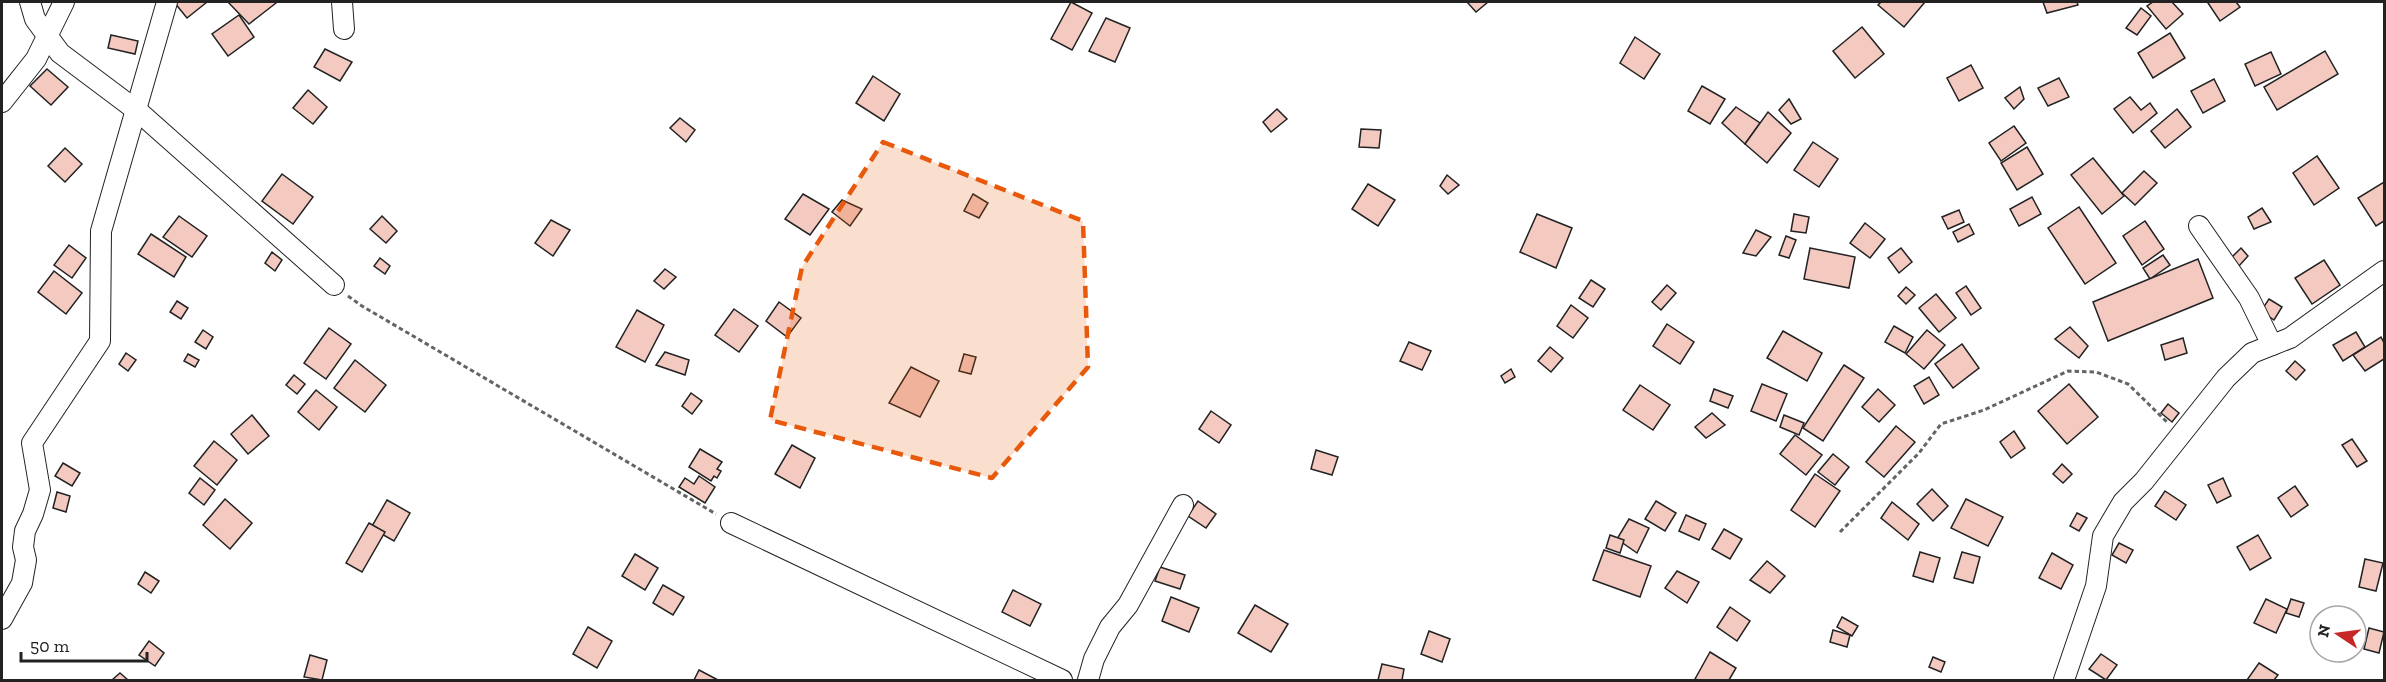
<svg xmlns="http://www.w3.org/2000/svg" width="2386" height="682" viewBox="0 0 2386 682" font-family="'Zilla Slab',serif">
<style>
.building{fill:#f3c9c0;stroke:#222;stroke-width:1.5}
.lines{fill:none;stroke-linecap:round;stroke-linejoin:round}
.minor-casing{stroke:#222;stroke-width:22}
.path{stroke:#646464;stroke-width:3;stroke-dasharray:4.5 3;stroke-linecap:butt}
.minor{stroke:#fff;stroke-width:20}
.marked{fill:#e8590c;fill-opacity:0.2;stroke:#e8590c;stroke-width:4.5;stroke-dasharray:12 8;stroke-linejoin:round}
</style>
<rect width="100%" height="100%" fill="#fff"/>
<g class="building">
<path d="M174,2H207L187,18Z"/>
<path d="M228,2H275L276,3L249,24Z"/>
<path d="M1071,2L1092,13L1072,50L1051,39Z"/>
<path d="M1467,2H1488L1476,12Z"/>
<path d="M1881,2H1925L1904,27L1878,5Z"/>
<path d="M2043,2H2077L2078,5L2047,13Z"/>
<path d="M2153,2H2172L2183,14L2166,29L2147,6Z"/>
<path d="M2210,2H2236L2240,7L2220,21L2208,3Z"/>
<path d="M2141,8L2151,16L2137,35L2126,28Z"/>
<path d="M239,15L254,37L228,56L212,34Z"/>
<path d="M1106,18L1130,28L1115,62L1089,51Z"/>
<path d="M1862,27L1884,54L1855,78L1833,51Z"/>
<path d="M2170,33L2185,58L2153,78L2138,53Z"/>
<path d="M111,35L138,41L135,54L108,48Z"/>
<path d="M1635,37L1660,54L1644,79L1620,63Z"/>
<path d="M325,49L352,62L340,81L314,67Z"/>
<path d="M2325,51L2338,74L2277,110L2264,87Z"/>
<path d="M2271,52L2281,74L2255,86L2245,64Z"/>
<path d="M1971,65L1983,88L1959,101L1947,78Z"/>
<path d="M47,69L68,87L51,105L30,86Z"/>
<path d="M873,76L900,94L884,121L856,103Z"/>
<path d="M2059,78L2069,97L2048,106L2038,88Z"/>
<path d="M2214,79L2225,101L2203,113L2191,91Z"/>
<path d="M1702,86L1725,99L1710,124L1688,111Z"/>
<path d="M2020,87L2024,99L2014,109L2005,98Z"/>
<path d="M308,90L327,107L313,124L293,108Z"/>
<path d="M2130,97L2141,110L2150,103L2157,113L2133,133L2114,109Z"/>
<path d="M1789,99L1801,119L1791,124L1779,110Z"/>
<path d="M1736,107L1760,123L1745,144L1722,123Z"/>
<path d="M1277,109L1287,119L1271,132L1263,122Z"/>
<path d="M2177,109L2191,127L2165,148L2151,131Z"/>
<path d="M1768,112L1791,133L1767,163L1745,144Z"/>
<path d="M680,118L695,130L686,142L670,128Z"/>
<path d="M2014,126L2026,143L2001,161L1989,143Z"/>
<path d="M1361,129L1381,130L1379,148L1359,147Z"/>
<path d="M1813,142L1838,159L1819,187L1794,170Z"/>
<path d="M2027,147L2043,174L2017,190L2001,163Z"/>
<path d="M65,148L82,164L65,182L48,166Z"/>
<path d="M2317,156L2339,188L2314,205L2293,173Z"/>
<path d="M2093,158L2124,196L2102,214L2071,175Z"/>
<path d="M2144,171L2157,183L2135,205L2122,193Z"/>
<path d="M282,174L313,197L293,224L262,201Z"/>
<path d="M1447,175L1459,185L1448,194L1440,186Z"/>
<path d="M2384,182V221L2376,226L2358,198Z"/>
<path d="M1368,184L1395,200L1378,226L1352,209Z"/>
<path d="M803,194L829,209L810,235L785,219Z"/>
<path d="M973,194L988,203L979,218L964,211Z"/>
<path d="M2032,197L2041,214L2019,226L2010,209Z"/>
<path d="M842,200L862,209L850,226L832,212Z"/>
<path d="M2079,207L2116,263L2085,284L2048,228Z"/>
<path d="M2262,208L2271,222L2254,229L2248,217Z"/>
<path d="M1959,210L1964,222L1948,229L1942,217Z"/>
<path d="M1537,214L1572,228L1556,268L1520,252Z"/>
<path d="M1794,214L1809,217L1806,233L1791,231Z"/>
<path d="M179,216L207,236L192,257L163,237Z"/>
<path d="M382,216L397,231L386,243L370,229Z"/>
<path d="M551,220L570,230L553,256L535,243Z"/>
<path d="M2145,221L2164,249L2142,265L2123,236Z"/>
<path d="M1865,223L1885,239L1870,258L1850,243Z"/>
<path d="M1969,224L1974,234L1958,242L1953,232Z"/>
<path d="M1756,230L1771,237L1756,256L1743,253Z"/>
<path d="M151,234L186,257L174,277L138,254Z"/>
<path d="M1786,236L1796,240L1789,258L1779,255Z"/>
<path d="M69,245L86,258L72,278L54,265Z"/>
<path d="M1810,248L1855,257L1849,288L1804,279Z"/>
<path d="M1901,248L1912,262L1899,273L1888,258Z"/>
<path d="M2241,248L2248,256L2239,266L2231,258Z"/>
<path d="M272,252L282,260L275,271L265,263Z"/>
<path d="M2163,255L2170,265L2150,279L2143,268Z"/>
<path d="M380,258L390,266L385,274L374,266Z"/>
<path d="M2198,259L2213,298L2108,341L2093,302Z"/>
<path d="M2324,260L2340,285L2312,304L2295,278Z"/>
<path d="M665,269L676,277L664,289L654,281Z"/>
<path d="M54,271L82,293L66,314L38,292Z"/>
<path d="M1591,280L1605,289L1593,307L1579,298Z"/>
<path d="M1667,285L1676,293L1661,310L1652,302Z"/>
<path d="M1966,286L1981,308L1971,315L1956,293Z"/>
<path d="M1906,287L1915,295L1906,304L1898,296Z"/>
<path d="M1936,294L1956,318L1939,332L1919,308Z"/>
<path d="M2269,299L2282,307L2274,320L2261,311Z"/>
<path d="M177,301L188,308L181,319L170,312Z"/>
<path d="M779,302L801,318L787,337L766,321Z"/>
<path d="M1571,305L1588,318L1573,338L1557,326Z"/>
<path d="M734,309L758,326L739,352L715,335Z"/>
<path d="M637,310L664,325L645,362L616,347Z"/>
<path d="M1667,324L1694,342L1680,364L1653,346Z"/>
<path d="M1894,326L1913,337L1905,353L1885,342Z"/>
<path d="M2070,327L2088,346L2079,358L2055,339Z"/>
<path d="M329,328L351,344L326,379L304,363Z"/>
<path d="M203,330L213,337L206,349L195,342Z"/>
<path d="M1927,330L1945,345L1924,369L1906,354Z"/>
<path d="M1783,331L1822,353L1807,381L1767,358Z"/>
<path d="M2356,332L2365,347L2343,361L2333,345Z"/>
<path d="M2381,337L2384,343V359L2365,371L2353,355Z"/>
<path d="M2183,338L2187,353L2165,360L2161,345Z"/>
<path d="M1409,342L1431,351L1422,370L1400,361Z"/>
<path d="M1962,344L1979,368L1953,388L1935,364Z"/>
<path d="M1550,347L1563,358L1551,372L1538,361Z"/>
<path d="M665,352L689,360L685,375L656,365Z"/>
<path d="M126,353L136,360L128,371L119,364Z"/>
<path d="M188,354L199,360L195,367L184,361Z"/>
<path d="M964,354L976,357L971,374L959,371Z"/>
<path d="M355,360L386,385L365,412L334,388Z"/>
<path d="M2295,361L2305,370L2296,380L2286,371Z"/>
<path d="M1844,365L1864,378L1823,441L1803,428Z"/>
<path d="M911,367L939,381L920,417L889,403Z"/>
<path d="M1511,369L1515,377L1505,383L1501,376Z"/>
<path d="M294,375L305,384L297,394L286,385Z"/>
<path d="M1929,377L1939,395L1924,404L1914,386Z"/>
<path d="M1762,384L1787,394L1776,421L1751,411Z"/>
<path d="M2069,384L2098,417L2067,444L2038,411Z"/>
<path d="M1640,385L1670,405L1653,430L1623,410Z"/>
<path d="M1714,389L1733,396L1728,408L1710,401Z"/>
<path d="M1878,389L1895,405L1879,422L1862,407Z"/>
<path d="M316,390L337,407L319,430L298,412Z"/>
<path d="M691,393L702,401L692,414L682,406Z"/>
<path d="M2168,404L2179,413L2172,422L2161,413Z"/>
<path d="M1211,411L1231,425L1219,443L1199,429Z"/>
<path d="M1712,413L1725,425L1706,438L1695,427Z"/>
<path d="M252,415L269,436L248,454L231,434Z"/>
<path d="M1784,415L1804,423L1799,435L1780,427Z"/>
<path d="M1896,426L1915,442L1884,477L1866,462Z"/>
<path d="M2014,431L2025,448L2011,458L2000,442Z"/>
<path d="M1795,435L1822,455L1806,475L1780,454Z"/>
<path d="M2352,439L2367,461L2357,467L2342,445Z"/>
<path d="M214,441L237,460L217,485L194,466Z"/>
<path d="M792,445L815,458L800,488L775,474Z"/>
<path d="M700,449L722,462L717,469L721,471L717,478L714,476L711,481L689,467Z"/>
<path d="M1316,450L1338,457L1332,475L1311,469Z"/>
<path d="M1833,454L1849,467L1835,485L1818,472Z"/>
<path d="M63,463L80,473L72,486L55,476Z"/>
<path d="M2062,464L2072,474L2063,483L2053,474Z"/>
<path d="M1815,474L1840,491L1815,527L1791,510Z"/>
<path d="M699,476L715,487L705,503L679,487L685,478L694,484Z"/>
<path d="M200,478L215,490L204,505L189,493Z"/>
<path d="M2223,478L2231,496L2217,503L2208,485Z"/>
<path d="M2295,486L2308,505L2291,517L2278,498Z"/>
<path d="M1932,489L1948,506L1933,521L1917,504Z"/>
<path d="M2165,491L2186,505L2176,520L2155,506Z"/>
<path d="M57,492L70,496L66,512L53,508Z"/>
<path d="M225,499L252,523L230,549L203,525Z"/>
<path d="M1966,499L2003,517L1988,546L1951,528Z"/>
<path d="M387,500L410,513L394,541L371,528Z"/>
<path d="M1198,501L1216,514L1206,528L1188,516Z"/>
<path d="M1656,501L1676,513L1665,531L1645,519Z"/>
<path d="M1892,502L1919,524L1908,540L1881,518Z"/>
<path d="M2077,513L2087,518L2079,531L2070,526Z"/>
<path d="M1686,515L1706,524L1699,540L1679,531Z"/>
<path d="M1629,519L1649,528L1637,553L1617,539Z"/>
<path d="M369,523L385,532L362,572L346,563Z"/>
<path d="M1724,529L1742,539L1730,559L1712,549Z"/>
<path d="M1610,535L1624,540L1620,553L1606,548Z"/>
<path d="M2258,535L2271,558L2250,570L2237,547Z"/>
<path d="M2119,543L2133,550L2126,563L2112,555Z"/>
<path d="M1604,550L1651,566L1640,597L1593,580Z"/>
<path d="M1920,552L1940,558L1933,582L1913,576Z"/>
<path d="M1962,552L1980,557L1973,583L1954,578Z"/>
<path d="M2052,553L2073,565L2061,589L2039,578Z"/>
<path d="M635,554L658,568L645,590L622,576Z"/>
<path d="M2365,559L2383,563L2376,591L2359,587Z"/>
<path d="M1767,561L1785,576L1770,593L1750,580Z"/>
<path d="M1160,567L1185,575L1180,589L1155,581Z"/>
<path d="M1677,571L1699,582L1687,603L1665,588Z"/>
<path d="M145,572L159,581L151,593L138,584Z"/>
<path d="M663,585L684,597L673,615L653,603Z"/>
<path d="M1013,590L1041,604L1030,626L1002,612Z"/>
<path d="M1171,597L1199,608L1189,632L1162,621Z"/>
<path d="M2266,599L2287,609L2276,633L2254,623Z"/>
<path d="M2291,599L2304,603L2299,617L2286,613Z"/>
<path d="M1255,605L1288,624L1271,652L1238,633Z"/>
<path d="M1730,607L1750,621L1737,641L1717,627Z"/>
<path d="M1842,617L1858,626L1852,636L1837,627Z"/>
<path d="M588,627L612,641L597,668L573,654Z"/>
<path d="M2369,628L2384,632L2379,653L2364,649Z"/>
<path d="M1833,630L1850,635L1847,647L1830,642Z"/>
<path d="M1429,631L1450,639L1442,662L1421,654Z"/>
<path d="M149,641L164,653L155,666L139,655Z"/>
<path d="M1710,652L1736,668L1729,680H1698L1695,679Z"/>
<path d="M2101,654L2117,665L2106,680L2089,669Z"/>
<path d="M310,655L327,660L322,680L304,677Z"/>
<path d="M1933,657L1945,662L1941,672L1929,667Z"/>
<path d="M2259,663L2278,675L2274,680H2247Z"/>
<path d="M1382,664L1404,669L1402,680H1378Z"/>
<path d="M699,670L718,680H694Z"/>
<path d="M120,673L128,680H112Z"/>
</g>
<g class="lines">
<g class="minor-casing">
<g id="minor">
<path d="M30,2L35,19L60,53L140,113L334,285"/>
<path d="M342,2L344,29"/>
<path d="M2,102L36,59L64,2"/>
<path d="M2199,226L2249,298L2272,345"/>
<path d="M731,523L1062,680"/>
<path d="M2,619L22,583L26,560L23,547L25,531L33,514L40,490L32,443L100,341L101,231L167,2"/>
<path d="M1088,680L1094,659L1110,627L1128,605L1183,505"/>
<path d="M2064,680L2096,586L2103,536L2123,502L2144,481L2226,378L2252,353L2290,338L2384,271"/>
</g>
</g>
<g class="path">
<path d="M348,296L362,306L716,514"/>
<path d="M1840,532L1919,453L1941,424L1984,410L2068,371L2096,372L2128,384L2168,423"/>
</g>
<use href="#minor" class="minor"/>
</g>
<path class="marked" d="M883,142L1083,221L1088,367L992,478L770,420L802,267Z"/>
<rect width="2386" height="682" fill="none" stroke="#222222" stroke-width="6"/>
<g transform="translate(2338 634) rotate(283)"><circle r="28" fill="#ffffff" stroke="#a7a7a7" stroke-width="1.5"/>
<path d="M0-4.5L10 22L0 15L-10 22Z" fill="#c62828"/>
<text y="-9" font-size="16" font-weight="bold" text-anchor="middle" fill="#222222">N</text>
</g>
<path d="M21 652v9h126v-9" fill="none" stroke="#222222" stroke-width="3"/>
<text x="30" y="652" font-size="18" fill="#222222" stroke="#ffffff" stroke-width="4.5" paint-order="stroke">50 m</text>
</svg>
